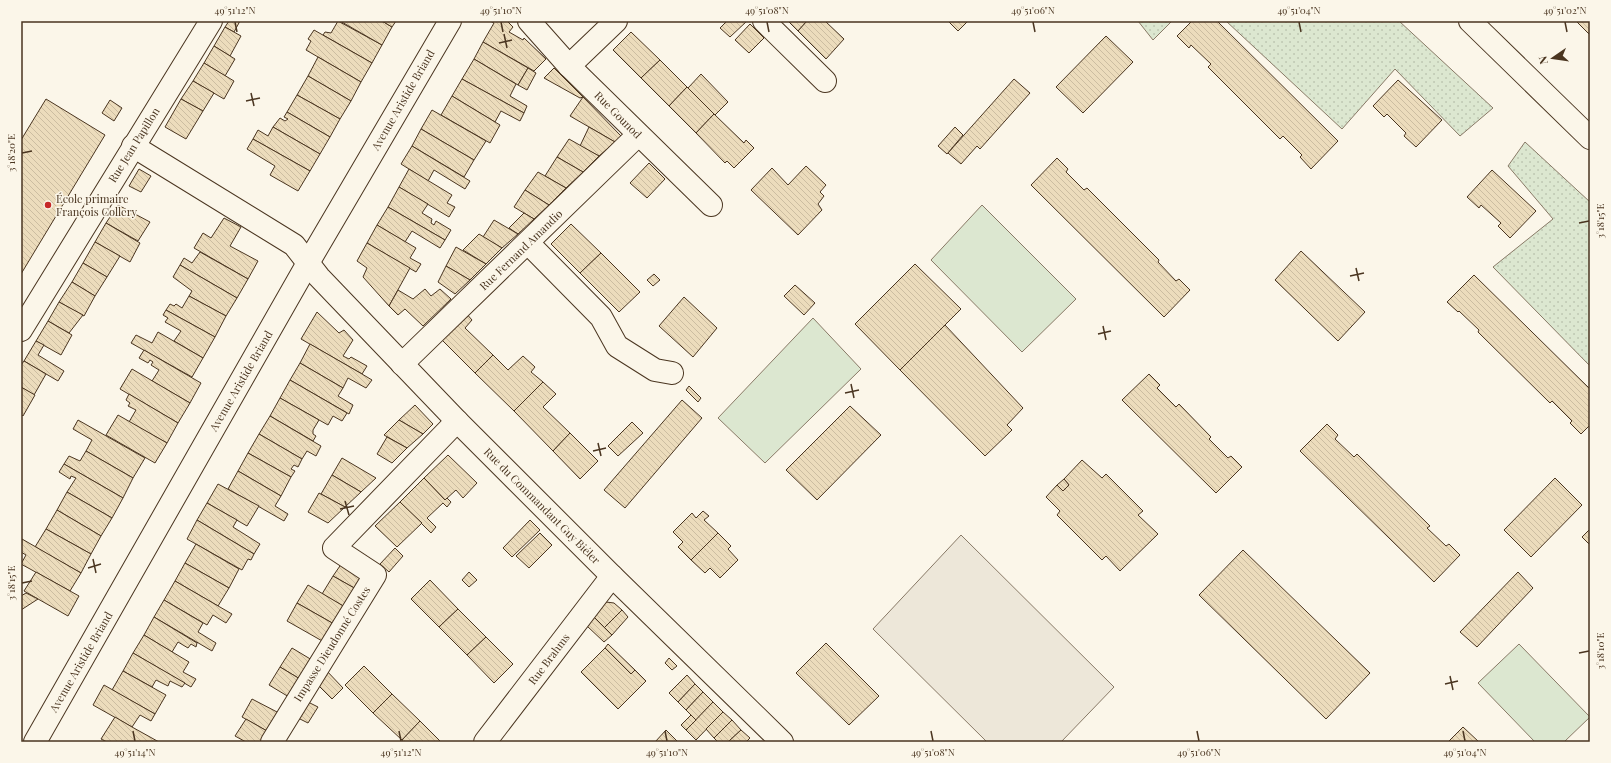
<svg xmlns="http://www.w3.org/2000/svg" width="1611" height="763" viewBox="0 0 1611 763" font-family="'Playfair Display',serif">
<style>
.grass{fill:url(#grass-dots);stroke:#887966}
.pitch{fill:#dce7d0;stroke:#887966}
.parking{fill:#ede7d9;stroke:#887966}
.building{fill:url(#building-back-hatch);stroke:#4a3520}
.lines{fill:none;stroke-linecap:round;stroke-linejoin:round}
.street-casing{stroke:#4a3520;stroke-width:24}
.street{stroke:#fbf6e9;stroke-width:22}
.ticks{fill:none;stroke:#4a3520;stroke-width:1.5}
.poi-dot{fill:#c62828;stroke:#fbf6e9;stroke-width:1.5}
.labels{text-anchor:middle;stroke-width:3;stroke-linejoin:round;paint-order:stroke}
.street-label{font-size:11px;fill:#4a3520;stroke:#fbf6e9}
.poi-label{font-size:11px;fill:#4a3520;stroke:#fbf6e9;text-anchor:start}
.neatline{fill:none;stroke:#4a3520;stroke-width:1.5}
.ticks-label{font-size:10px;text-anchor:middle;fill:#4a3520}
</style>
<defs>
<pattern id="grass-dots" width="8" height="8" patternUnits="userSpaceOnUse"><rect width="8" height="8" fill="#dce7d0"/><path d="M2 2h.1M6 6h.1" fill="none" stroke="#bec7b2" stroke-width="1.8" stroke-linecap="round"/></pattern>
<pattern id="building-back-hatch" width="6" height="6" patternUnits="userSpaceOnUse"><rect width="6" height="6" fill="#ecdcbc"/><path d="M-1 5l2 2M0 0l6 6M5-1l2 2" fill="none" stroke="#ccbda1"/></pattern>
</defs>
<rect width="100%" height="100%" fill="#fbf6e9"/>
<g class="grass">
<path d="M1138,21H1172L1153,40Z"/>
<path d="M1226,21H1399L1493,108L1460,136L1395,69L1342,129Z"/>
<path d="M1525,142L1590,202V366L1493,267L1553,219L1508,166Z"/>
</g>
<g class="pitch">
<path d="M982,205L1076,299L1022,352L931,260Z"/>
<path d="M813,318L861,369L765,463L718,418Z"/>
<path d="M1519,644L1590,717L1564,742H1535L1478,683Z"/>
</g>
<path class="parking" d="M961,535L1114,687L1061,742H987L873,629Z"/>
<g class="building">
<path d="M229,21H240L234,32L225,27Z"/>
<path d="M338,21L382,45L372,63L323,35L325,32L331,33Z"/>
<path d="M340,21H382L392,27L382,45Z"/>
<path d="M382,21H396L392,27Z"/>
<path d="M490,21H507L513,27L509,32L523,40L524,38L546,59L534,71L483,42L494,23Z"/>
<path d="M727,21H747L730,37L720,28Z"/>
<path d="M788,21H807L798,31Z"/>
<path d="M807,21H825L844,39L826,59L798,31Z"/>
<path d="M948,21H968L958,31Z"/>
<path d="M1192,21H1217L1338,141L1311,169L1300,157L1302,155L1283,136L1280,139L1208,67L1211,64L1191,45L1189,48L1177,36Z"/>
<path d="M1576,21H1590V35Z"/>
<path d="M750,24L764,38L749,53L735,40Z"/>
<path d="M225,27L241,36L230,56L214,46Z"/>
<path d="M314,30L372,63L361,82L306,50L311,41L308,39Z"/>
<path d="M631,32L660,60L641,78L613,50Z"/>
<path d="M1106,36L1133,62L1083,113L1056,87Z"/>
<path d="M483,42L528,68L518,85L474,59Z"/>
<path d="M214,46L235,59L225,76L204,63Z"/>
<path d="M318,57L361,82L351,101L308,76Z"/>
<path d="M474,59L516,84L510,96L527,106L524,113L462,79Z"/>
<path d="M660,60L687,87L669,106L641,78Z"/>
<path d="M204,63L234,81L224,99L193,81Z"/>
<path d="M528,68L536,73L527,90L518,85Z"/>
<path d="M554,68L583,97L580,98L544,78Z"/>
<path d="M701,74L728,102L715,115L688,88Z"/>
<path d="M308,76L351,101L340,119L297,95Z"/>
<path d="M462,79L524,113L520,121L501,111L495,122L452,96Z"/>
<path d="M1014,79L1030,93L980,149L977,146L961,164L948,153Z"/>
<path d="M1398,80L1442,120L1416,147L1404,136L1406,133L1387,114L1384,117L1373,106Z"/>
<path d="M193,81L214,93L203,111L181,99Z"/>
<path d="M687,87L714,114L696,133L669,106Z"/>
<path d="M297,95L340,119L330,137L287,112Z"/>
<path d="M452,96L500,125L490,143L441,115Z"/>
<path d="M583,97L621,136L615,142L570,116Z"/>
<path d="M46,99L105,135L21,274V140Z"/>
<path d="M181,99L203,111L186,139L165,127Z"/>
<path d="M110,100L122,108L114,121L102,113Z"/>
<path d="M432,110L486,141L474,160L421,129Z"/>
<path d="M287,112L330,137L320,154L273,127L280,118L285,121L288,119L284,117Z"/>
<path d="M714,114L744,143L746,140L754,148L734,168L727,161L725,163L696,133Z"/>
<path d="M273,127L320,154L310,171L253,139L258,130L268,136Z"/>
<path d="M589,127L615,142L599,156L580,146Z"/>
<path d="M955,127L963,135L947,154L938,146Z"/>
<path d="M421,129L474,160L464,177L412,146Z"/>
<path d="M253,139L310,171L298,191L270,175L275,166L247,149Z"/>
<path d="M569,139L599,156L583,172L557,157Z"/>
<path d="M412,146L470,181L465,189L434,170L428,181L401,164Z"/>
<path d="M557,157L583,172L566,188L545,176Z"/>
<path d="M1057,158L1068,169L1066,172L1084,190L1087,188L1159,260L1158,262L1176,281L1179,279L1190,290L1164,317L1031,185Z"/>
<path d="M649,163L665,179L647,198L630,183Z"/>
<path d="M806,166L826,185L820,192L824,196L818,204L822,210L798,235L751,190L772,168L788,185Z"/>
<path d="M139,169L151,176L141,192L129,186Z"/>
<path d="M409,169L452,195L447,203L455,207L449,217L399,187Z"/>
<path d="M1492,170L1536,211L1510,238L1498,226L1501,223L1481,205L1479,208L1467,197Z"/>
<path d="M538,172L566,188L549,205L525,190Z"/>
<path d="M399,187L428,204L422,213L432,219L431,223L434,225L436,221L451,230L445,240L388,207Z"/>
<path d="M525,190L549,205L534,219L514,207Z"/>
<path d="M118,205L150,222L138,241L106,223Z"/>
<path d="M388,207L445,240L440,248L412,231L405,242L377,225Z"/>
<path d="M524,213L534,219L518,234L509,228Z"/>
<path d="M224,218L241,227L230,246L258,261L248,279L194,248L203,233L211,238Z"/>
<path d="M494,220L518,234L502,248L483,237Z"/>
<path d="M106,223L140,243L130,262L95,242Z"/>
<path d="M571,224L601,253L580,273L551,244Z"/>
<path d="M377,225L416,248L410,258L421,264L416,272L367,243Z"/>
<path d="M479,234L502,248L486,264L463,250Z"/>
<path d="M95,242L120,256L107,277L83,263Z"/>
<path d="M367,243L410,268L389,306L363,277L367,268L357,261Z"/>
<path d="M456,247L486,264L470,280L446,266Z"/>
<path d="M1301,251L1365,312L1338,341L1275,280Z"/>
<path d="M200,252L248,279L237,298L180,265L184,258L192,263Z"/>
<path d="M601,253L640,292L619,312L580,273Z"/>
<path d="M83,263L107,277L95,296L72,282Z"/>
<path d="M915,264L961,309L900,370L855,324Z"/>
<path d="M180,265L237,298L226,316L189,296L192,291L173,277Z"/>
<path d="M446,266L470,280L455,294L438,282Z"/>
<path d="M654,274L660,280L653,286L647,280Z"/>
<path d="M1474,275L1590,389V425L1581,434L1570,423L1572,421L1552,401L1550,403L1478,332L1479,330L1459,311L1458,312L1447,302Z"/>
<path d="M72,282L95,296L84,316L59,302Z"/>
<path d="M795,285L815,303L804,315L784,296Z"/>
<path d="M425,289L431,296L440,289L451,299L423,326L405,309L398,315L389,306L398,290L413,299Z"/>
<path d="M189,296L226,316L215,337L166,310L170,304L174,306L176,304L182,308Z"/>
<path d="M684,297L717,328L693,357L659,326Z"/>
<path d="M59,302L83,315L69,333L48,321Z"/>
<path d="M166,310L215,337L203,358L174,341L181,331L165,322L168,318L163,315Z"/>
<path d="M317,312L339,333L344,330L353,340L343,356L349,359L351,357L367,366L362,374L301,339Z"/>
<path d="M465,312L472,320L465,328L493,355L475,373L439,337Z"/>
<path d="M48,321L72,335L61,355L36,341Z"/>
<path d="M945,325L1023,408L1007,425L1012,430L985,456L900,370Z"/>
<path d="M158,332L203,358L192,377L131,343L136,335L152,343Z"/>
<path d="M36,341L44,345L38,355L64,371L58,381L24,361Z"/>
<path d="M310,344L362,374L372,380L366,388L348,378L343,388L300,363Z"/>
<path d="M144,350L201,383L190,403L152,381L159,370L151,365L153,362L150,360L148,363L139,358Z"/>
<path d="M493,355L508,370L523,356L535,367L531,372L543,382L514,411L475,373Z"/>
<path d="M24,361L46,374L34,395L21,387V365Z"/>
<path d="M300,363L343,388L338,396L353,405L349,414L290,380Z"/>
<path d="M132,369L190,403L178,423L120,389Z"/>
<path d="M1149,374L1160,385L1157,388L1176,407L1179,404L1211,437L1209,439L1228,458L1231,456L1242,467L1216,493L1122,400Z"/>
<path d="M290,380L347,413L342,421L333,416L328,425L280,398Z"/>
<path d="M543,382L556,394L543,407L570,433L553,451L514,411Z"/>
<path d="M689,386L701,398L698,402L686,390Z"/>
<path d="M21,387L35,395L23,416L21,414Z"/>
<path d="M129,394L178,423L167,443L129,422L136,410L128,406L130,403L126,400Z"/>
<path d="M280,398L319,420L313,430V434L316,436L313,441L270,416Z"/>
<path d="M682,400L702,418L625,508L604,490Z"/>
<path d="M415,405L433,424L423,434L399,420Z"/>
<path d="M850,406L881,435L817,500L786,470Z"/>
<path d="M118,415L167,443L155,463L106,435Z"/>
<path d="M270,416L321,446L316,456L307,451L302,459L259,434Z"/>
<path d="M78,420L145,458L133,478L86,451L92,440L73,429Z"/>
<path d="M399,420L423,434L407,448L384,435Z"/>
<path d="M632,422L643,433L618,456L608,446Z"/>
<path d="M1327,424L1338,435L1335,439L1354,457L1357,454L1430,526L1427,528L1446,546L1449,544L1460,555L1434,582L1300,451Z"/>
<path d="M570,433L598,461L580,479L553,451Z"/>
<path d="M259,434L302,459L298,467L294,465L291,469L295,471L291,477L248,453Z"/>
<path d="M387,437L407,448L392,463L377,454Z"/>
<path d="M86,451L133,478L123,498L64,464L69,456L80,461Z"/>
<path d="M248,453L291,477L281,496L238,471Z"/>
<path d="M448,455L477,483L463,498L456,490L445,500L424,478Z"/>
<path d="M342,458L376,478L361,492L332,475Z"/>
<path d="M1082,460L1102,478L1106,474L1143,511L1138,515L1158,534L1120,571L1106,556L1102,560L1057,515L1060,511L1046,497L1057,485L1063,491L1069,485L1064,479Z"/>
<path d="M64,464L123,498L112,518L67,492L76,478L71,476L70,479L59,472Z"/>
<path d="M238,471L281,496L275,506L288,514L284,521L228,489Z"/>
<path d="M332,475L361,492L345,507L321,494Z"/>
<path d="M424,478L445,500L447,498L451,502L447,507L443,503L427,518L436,527L431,533L400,502Z"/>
<path d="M1555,478L1582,505L1531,557L1504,530Z"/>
<path d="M1064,479L1069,485L1063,491L1057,485Z"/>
<path d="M218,484L259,506L247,526L207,503Z"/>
<path d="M67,492L112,518L101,536L57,510Z"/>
<path d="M319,493L345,507L328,523L308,512Z"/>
<path d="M400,502L422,523L397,547L375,526Z"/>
<path d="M207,503L237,520L233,527L260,544L254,554L197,520Z"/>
<path d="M57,510L101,536L91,554L46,529Z"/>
<path d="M703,511L709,516L704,520L718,533L691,560L678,547L683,542L673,532L692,513L696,518Z"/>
<path d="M197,520L254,554L251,560L248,559L242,570L187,539Z"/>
<path d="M530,520L540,530L512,557L503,548Z"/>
<path d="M46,529L91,554L81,573L35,547Z"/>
<path d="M1590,529V545L1582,537Z"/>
<path d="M540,533L552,545L529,568L516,556Z"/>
<path d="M718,533L731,546L728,549L738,560L720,578L710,568L705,573L691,560Z"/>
<path d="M22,539L81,573L70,591L21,564L26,555L21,552Z"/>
<path d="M196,544L239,569L229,588L185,563Z"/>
<path d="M395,548L403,556L389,572L380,564Z"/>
<path d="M1243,550L1370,673L1326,719L1199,595Z"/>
<path d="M185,563L229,588L218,606L175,581Z"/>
<path d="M342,563L364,576L356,589L333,576Z"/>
<path d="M36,572L79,596L68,616L24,591Z"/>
<path d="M469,572L477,580L469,587L462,580Z"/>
<path d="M1518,572L1533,588L1477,647L1460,632Z"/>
<path d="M333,576L356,589L345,607L322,594Z"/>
<path d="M430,580L458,609L439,627L411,599Z"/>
<path d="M175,581L232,614L226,623L213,615L207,625L164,600Z"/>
<path d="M308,585L345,607L334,624L297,603Z"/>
<path d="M26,593L38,599L21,610V596Z"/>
<path d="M164,600L203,623L198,632L216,643L212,651L154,617Z"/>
<path d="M606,602L614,603L622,610L604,628L594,617Z"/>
<path d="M297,603L334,624L324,642L287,621Z"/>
<path d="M458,609L486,637L467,655L439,627Z"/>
<path d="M622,610L628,617L612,635L604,628Z"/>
<path d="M154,617L197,643L196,647L191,644L188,648L178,642L172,652L144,635Z"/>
<path d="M594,617L612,635L604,642L587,626Z"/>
<path d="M144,635L189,662L183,672L196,679L191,687L133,653Z"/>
<path d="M486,637L513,664L494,683L467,655Z"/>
<path d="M826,643L879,696L849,725L796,673Z"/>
<path d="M608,644L635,670L631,674L605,648Z"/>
<path d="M292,648L312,660L300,679L280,667Z"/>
<path d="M605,648L631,674L635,670L646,681L618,709L581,672Z"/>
<path d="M133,653L185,683L182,687L170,681L168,686L156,680L152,687L123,671Z"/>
<path d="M669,658L677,666L672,670L665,663Z"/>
<path d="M364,666L392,694L373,713L345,685Z"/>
<path d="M280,667L300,679L289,697L269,685Z"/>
<path d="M325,669L343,688L332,699L316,683Z"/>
<path d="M123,671L166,695L155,714L112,690Z"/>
<path d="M687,675L695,684L678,702L669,693Z"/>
<path d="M695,684L703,692L686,710L678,702Z"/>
<path d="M104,685L155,714L151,721L140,715L132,727L93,705Z"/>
<path d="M703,692L713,702L696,720L686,710Z"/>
<path d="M392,694L420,721L402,740L373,713Z"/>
<path d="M252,699L279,713L267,731L242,717Z"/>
<path d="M306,701L318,707L308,723L296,717Z"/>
<path d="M713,702L723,712L696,740L686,730Z"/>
<path d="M723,712L732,720L714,738L706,729Z"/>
<path d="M691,715L696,720L686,730L681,725Z"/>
<path d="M115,717L132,727L159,742H107L101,739Z"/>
<path d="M246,719L267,731L261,742H246L235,736Z"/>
<path d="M732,720L741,730L728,742H718L714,738Z"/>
<path d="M420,721L441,742H403L402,740Z"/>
<path d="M1463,727L1479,742H1448Z"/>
<path d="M666,730L678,742H655Z"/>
<path d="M741,730L750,738L746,742H728Z"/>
</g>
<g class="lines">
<g class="street-casing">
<g id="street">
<path d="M529,21L569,66L711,205"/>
<path d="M764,21L825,81"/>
<path d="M1470,21L1590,138"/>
<path d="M569,66L616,21"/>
<path d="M133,146L294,245L319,277L457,421L612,576L782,742"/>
<path d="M528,243L601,317L617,346L655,370L672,373"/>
<path d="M21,330L211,21"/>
<path d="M402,364L638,135"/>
<path d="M35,742L308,263L450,21"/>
<path d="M272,742L375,575L334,548L457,421"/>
<path d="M485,742L612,576"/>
</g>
</g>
<use href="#street" class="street"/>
</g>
<path class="ticks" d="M235,22L237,32M501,22L503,32M767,22L769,32M1033,22L1035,32M1299,22L1301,32M1565,22L1567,32M504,34L507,48M499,43L512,40M251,93L254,106M246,101L260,98M22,153L32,151M1579,223L1589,221M1356,268L1359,281M1350,276L1364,273M1103,326L1106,340M1098,334L1111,331M851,384L854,398M845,393L859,390M598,443L601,456M593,451L606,448M345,501L349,515M340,509L354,506M93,559L96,573M88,568L101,564M22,583L32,581M1579,653L1589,651M1450,676L1453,690M1445,684L1458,681M133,731L135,741M399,731L401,741M665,731L667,741M931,731L933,741M1197,731L1199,741M1463,731L1465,741"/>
<circle class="poi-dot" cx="48" cy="205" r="4"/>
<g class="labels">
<g class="street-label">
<text transform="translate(403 100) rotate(-60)" y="4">Avenue Aristide Briand</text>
<text transform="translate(618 115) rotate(45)" y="4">Rue Gounod</text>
<text transform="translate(134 145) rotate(-58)" y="4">Rue Jean Papillon</text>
<text transform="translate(521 250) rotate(-44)" y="4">Rue Fernand Amandio</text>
<text transform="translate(241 381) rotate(-60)" y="4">Avenue Aristide Briand</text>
<text transform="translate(542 506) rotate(45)" y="4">Rue du Commandant Guy Biéler</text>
<text transform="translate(332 644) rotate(-58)" y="4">Impasse Dieudonné Costes</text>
<text transform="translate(549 659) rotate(-53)" y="4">Rue Brahms</text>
<text transform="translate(81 662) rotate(-60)" y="4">Avenue Aristide Briand</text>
</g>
<g class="poi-label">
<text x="56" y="203">École primaire<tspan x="56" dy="13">François Collery</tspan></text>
</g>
</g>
<rect width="1611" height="763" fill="none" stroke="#fbf6e9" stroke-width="44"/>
<g transform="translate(1553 58) rotate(257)" stroke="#fbf6e9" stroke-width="3" paint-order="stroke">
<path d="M0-3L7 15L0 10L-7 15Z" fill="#4a3520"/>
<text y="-6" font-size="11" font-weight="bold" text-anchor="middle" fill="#4a3520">N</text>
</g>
<rect x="22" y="22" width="1567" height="719" class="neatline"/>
<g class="ticks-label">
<text x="235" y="14">49°51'12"N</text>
<text x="501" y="14">49°51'10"N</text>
<text x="767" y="14">49°51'08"N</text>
<text x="1033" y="14">49°51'06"N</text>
<text x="1299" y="14">49°51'04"N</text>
<text x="1565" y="14">49°51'02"N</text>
<text transform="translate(11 153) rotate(-90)" y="4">3°18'20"E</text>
<text transform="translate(1600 221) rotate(-90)" y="4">3°18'15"E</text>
<text transform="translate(11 583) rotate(-90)" y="4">3°18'15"E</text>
<text transform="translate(1600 651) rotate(-90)" y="4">3°18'10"E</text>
<text x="135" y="756">49°51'14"N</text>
<text x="401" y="756">49°51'12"N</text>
<text x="667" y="756">49°51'10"N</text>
<text x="933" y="756">49°51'08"N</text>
<text x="1199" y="756">49°51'06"N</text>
<text x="1465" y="756">49°51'04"N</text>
</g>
</svg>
